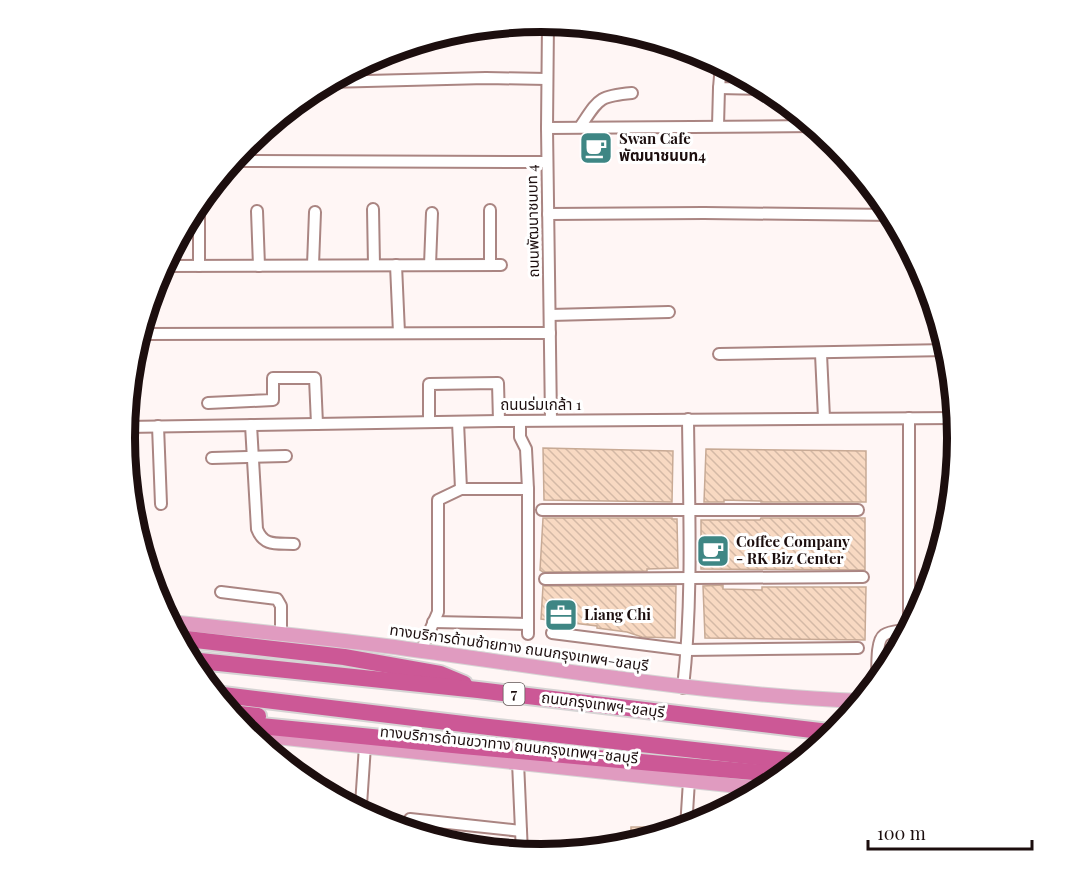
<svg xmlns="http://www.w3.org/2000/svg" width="1084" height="876" viewBox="0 0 1084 876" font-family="'Playfair Display','Noto Sans Thai',serif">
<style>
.building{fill:url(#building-back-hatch);stroke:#c8aa95;stroke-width:1.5}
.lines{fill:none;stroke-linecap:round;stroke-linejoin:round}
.minor-casing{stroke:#aa8582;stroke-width:14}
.major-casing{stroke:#d6d4d4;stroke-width:16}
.highway-casing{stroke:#d6d4d4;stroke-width:20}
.minor{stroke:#fff;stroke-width:10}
.major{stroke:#e09bc0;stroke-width:14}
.highway{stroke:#cc5896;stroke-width:16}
.labels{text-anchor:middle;stroke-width:6;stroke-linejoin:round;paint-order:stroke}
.shield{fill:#fff;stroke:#605656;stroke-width:1.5}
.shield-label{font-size:14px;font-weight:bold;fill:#1c0e0e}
.poi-label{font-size:15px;font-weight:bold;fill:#1c0e0e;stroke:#fff;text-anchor:start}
.street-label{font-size:15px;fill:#1c0e0e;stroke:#fff}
.rim{fill:none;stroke:#1c0e0e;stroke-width:8}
</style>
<defs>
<pattern id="building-back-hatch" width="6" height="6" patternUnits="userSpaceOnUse" patternTransform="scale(1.5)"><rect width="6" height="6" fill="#f8d9c2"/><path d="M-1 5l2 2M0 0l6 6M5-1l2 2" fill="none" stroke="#d4b9a6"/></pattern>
</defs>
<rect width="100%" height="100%" fill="#fff6f5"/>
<g class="building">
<path d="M543,448L673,451L672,502L544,500Z"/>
<path d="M706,449L866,451V502H761V501L724,500V502H704Z"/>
<path d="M543,518H672V519H677L678,568L647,569V571L543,572L540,570Z"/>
<path d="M761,518H865V570L701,569V520H760Z"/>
<path d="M723,585V589L762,590V587H866L865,640L705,638L703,586Z"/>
<path d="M543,586H676L675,638L642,637L627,632L597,628V626L541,619Z"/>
<path d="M631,827H664V835L630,845Z"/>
</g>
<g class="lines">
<g class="minor-casing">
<g id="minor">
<path d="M548,22L547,128L551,420"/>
<path d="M730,68L723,69L720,76L719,88L770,89"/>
<path d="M327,82L486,78L547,79"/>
<path d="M718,126L719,88"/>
<path d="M580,127C599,99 598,96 632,93"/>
<path d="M547,128L816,126"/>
<path d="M823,132L842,149"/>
<path d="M233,161L547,162"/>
<path d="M373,209L374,265"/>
<path d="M257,211L259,266"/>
<path d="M199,212V266"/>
<path d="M548,214L704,213L894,215"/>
<path d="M313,265L315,212"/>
<path d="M396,265L399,333"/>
<path d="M430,265L432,213"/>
<path d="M490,265V210"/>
<path d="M163,266L501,265"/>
<path d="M550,315L669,312"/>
<path d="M140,334L550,333"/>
<path d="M719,354L949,350"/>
<path d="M821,354L824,418"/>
<path d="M208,403L273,400V378H315L317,424"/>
<path d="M520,421V437L526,449L528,489V634"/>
<path d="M429,422V384L498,383L499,421"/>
<path d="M458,422L461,489H528"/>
<path d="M251,425L257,529C264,547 277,543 294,544"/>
<path d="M158,426L161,504"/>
<path d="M126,427L499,421L957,418"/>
<path d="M212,458L286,456"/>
<path d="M542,510H858"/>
<path d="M545,579L863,577"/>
<path d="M221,592L277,599L281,606V635"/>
<path d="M433,622L528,624"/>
<path d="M552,633L687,650L858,648"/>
<path d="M421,651L438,612V500L461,489"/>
<path d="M877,684C878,672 875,641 884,635C890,631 898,631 904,630L909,623V418"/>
<path d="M683,688C693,599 689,508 688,419"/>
<path d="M518,762L522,853"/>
<path d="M358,810L361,805L365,746"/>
<path d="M710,819L714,812H722"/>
<path d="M686,828L689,781"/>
<path d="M410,832V819L521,831"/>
</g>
</g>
<g class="major-casing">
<g id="major">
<path d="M170,622C242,630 314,637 386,646C545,667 703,695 863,701"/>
<path d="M248,734L766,789"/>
</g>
</g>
<g class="highway-casing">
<g id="highway">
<path d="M178,638L344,657L440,674L464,684"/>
<path d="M190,660L478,690L837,733"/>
<path d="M215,694L480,726L802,762"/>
<path d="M231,713L258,716"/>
<path d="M240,724L463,746L786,775"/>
</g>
</g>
<use href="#minor" class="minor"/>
<use href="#major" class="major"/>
<use href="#highway" class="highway"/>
</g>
<defs>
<g id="cafe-square" transform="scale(1.725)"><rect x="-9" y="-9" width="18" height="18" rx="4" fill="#3e8684" stroke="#fff"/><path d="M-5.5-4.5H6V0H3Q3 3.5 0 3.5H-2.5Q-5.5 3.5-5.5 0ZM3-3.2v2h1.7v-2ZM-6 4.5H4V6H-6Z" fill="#fff"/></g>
<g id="office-square" transform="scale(1.725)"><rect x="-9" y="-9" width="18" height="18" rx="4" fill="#3e8684" stroke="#fff"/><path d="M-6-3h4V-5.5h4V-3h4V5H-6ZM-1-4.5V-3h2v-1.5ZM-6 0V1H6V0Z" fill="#fff"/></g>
</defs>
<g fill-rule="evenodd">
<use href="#cafe-square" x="596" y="148"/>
<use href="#cafe-square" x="713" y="551"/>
<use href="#office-square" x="561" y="615"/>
</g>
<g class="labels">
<rect class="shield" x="503.5" y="683" width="21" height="22" rx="4.5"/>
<g class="shield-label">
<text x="514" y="699">7</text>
</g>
<g class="poi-label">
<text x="619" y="144">Swan Cafe<tspan x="619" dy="17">พัฒนาชนบท4</tspan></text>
<text x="736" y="547">Coffee Company<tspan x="736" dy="17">- RK Biz Center</tspan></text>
<text x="584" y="620">Liang Chi</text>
</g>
<g class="street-label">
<text transform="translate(533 221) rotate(-91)" y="5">ถนนพัฒนาชนบท 4</text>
<text x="541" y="410">ถนนร่มเกล้า 1</text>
<text transform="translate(519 648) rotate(8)" y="5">ทางบริการด้านซ้ายทาง ถนนกรุงเทพฯ-ชลบุรี</text>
<text transform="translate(603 705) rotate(7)" y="5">ถนนกรุงเทพฯ-ชลบุรี</text>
<text transform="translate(509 745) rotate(6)" y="5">ทางบริการด้านขวาทาง ถนนกรุงเทพฯ-ชลบุรี</text>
</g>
</g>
<path d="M0 0H1084V876H0ZM135 438a406 406 0 1 1 812 0a406 406 0 1 1-812 0Z" fill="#fff" fill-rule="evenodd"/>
<path class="rim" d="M135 438a406 406 0 1 1 812 0a406 406 0 1 1-812 0Z"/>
<path d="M868 840v9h164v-9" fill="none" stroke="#1c0e0e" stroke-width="3"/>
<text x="877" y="840" font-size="18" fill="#1c0e0e" stroke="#ffffff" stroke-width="4.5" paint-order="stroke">100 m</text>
</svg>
